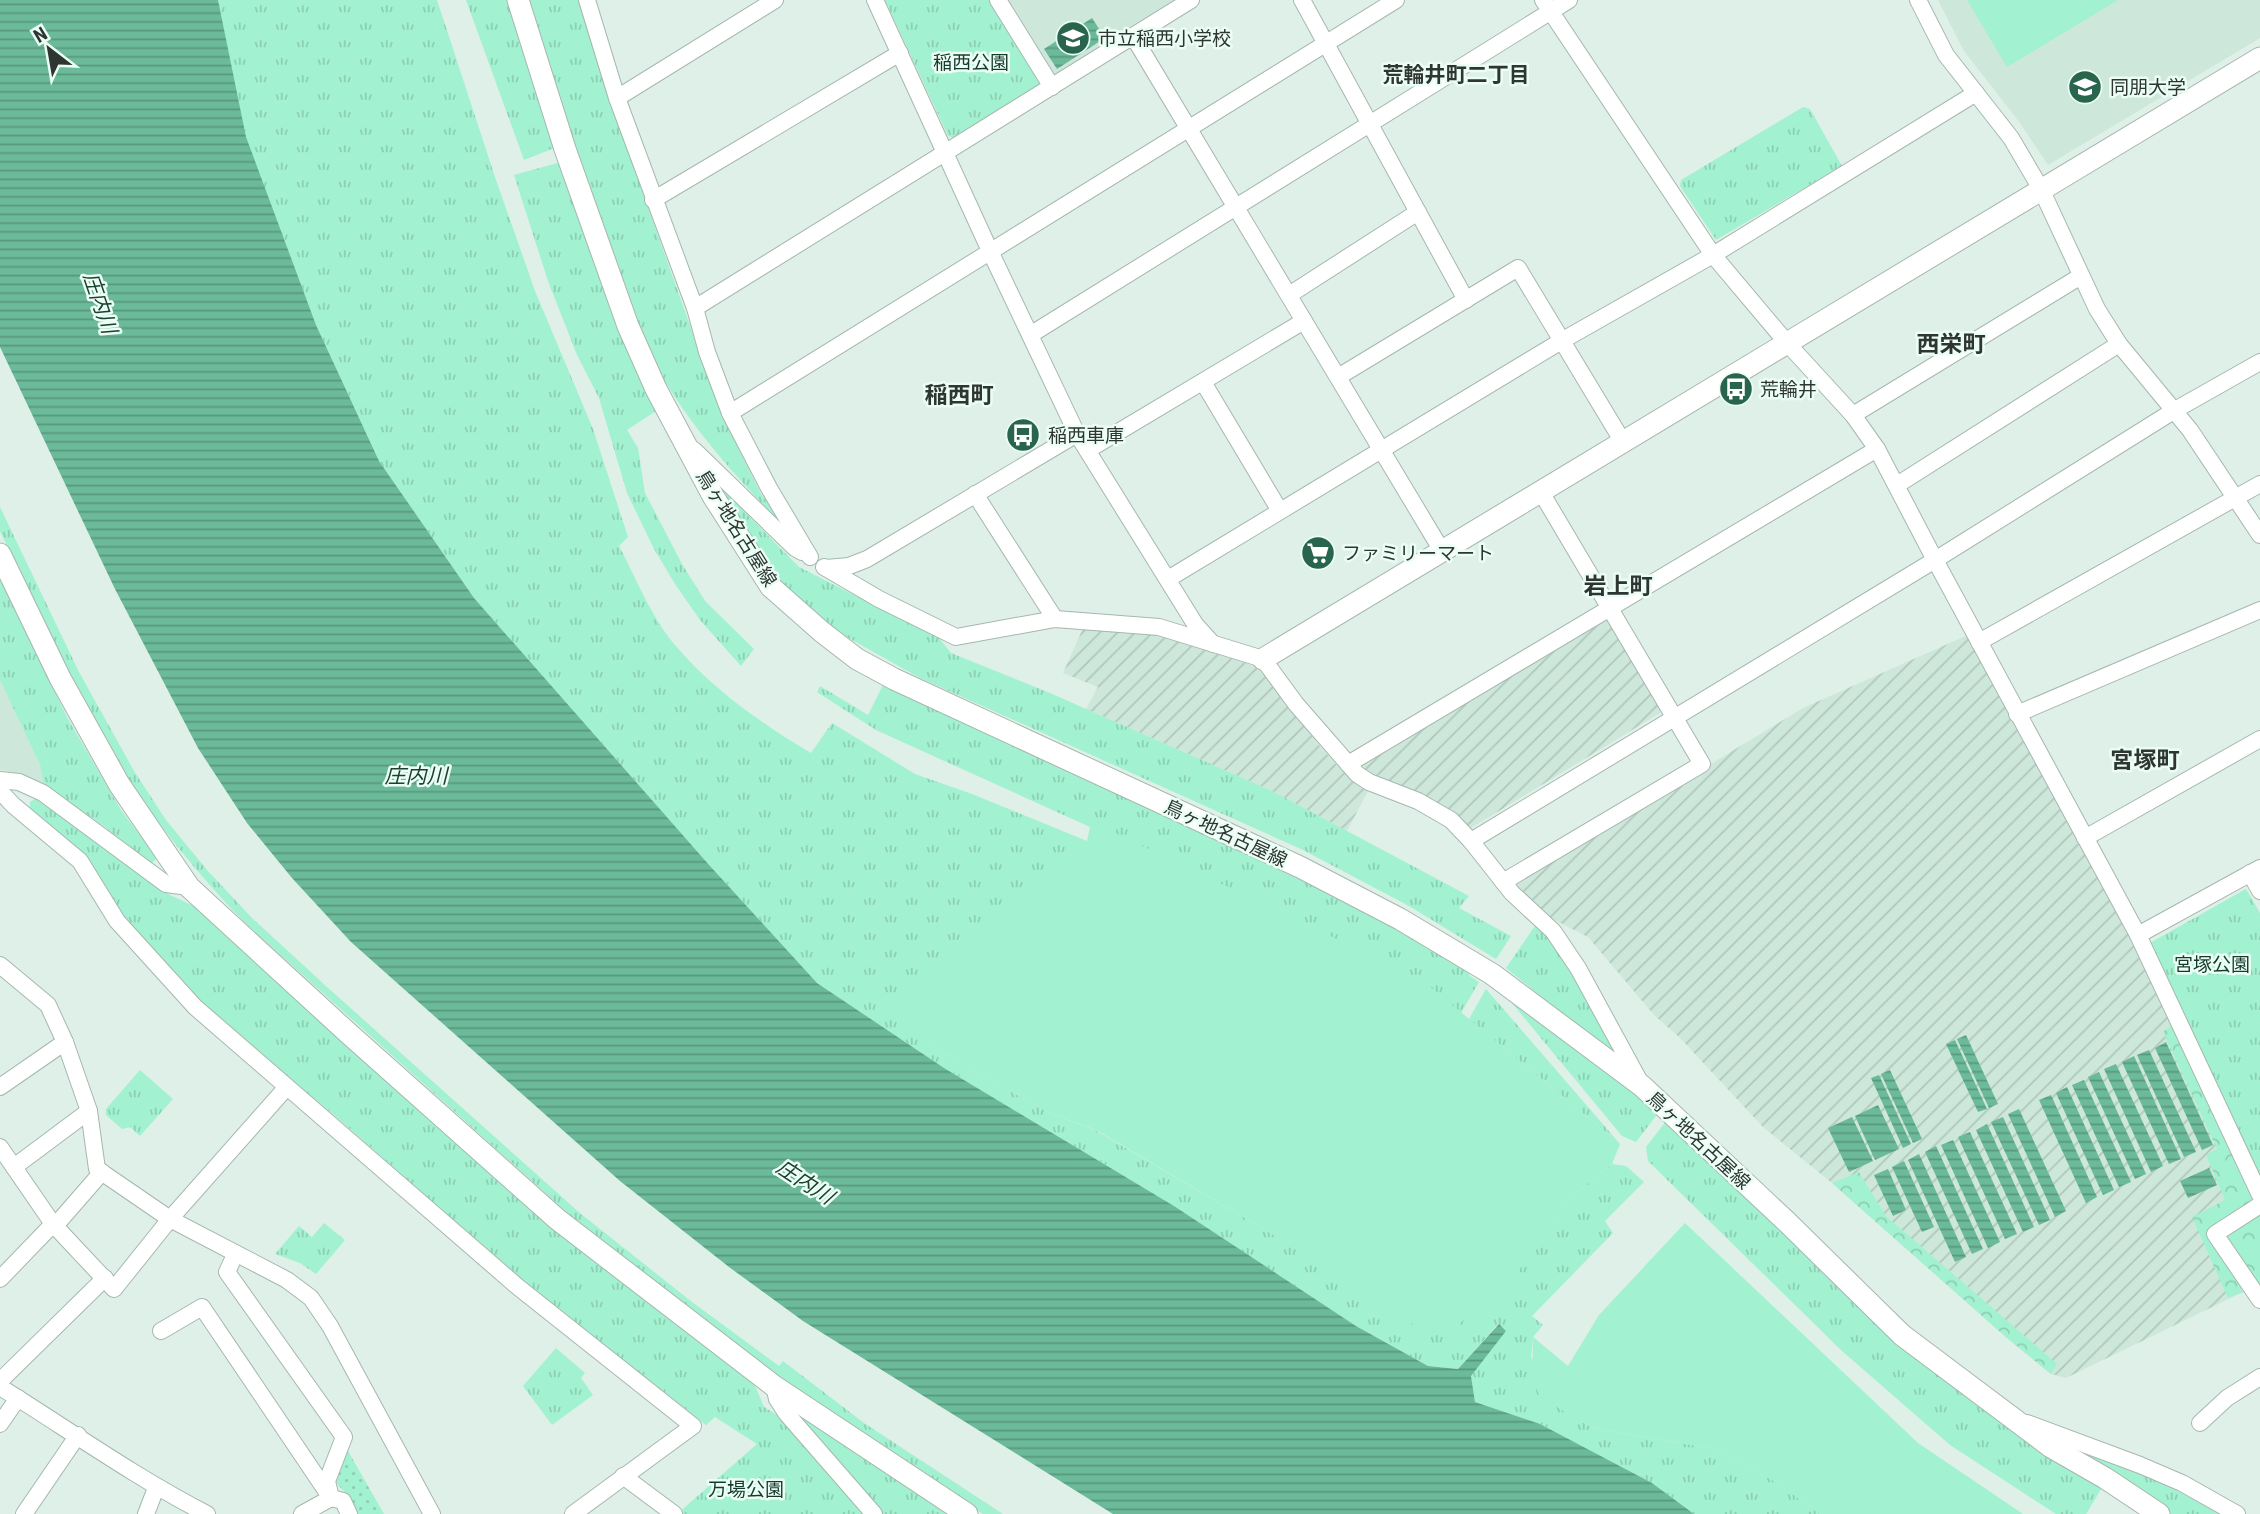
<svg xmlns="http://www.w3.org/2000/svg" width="2260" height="1514" viewBox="0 0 2260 1514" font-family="'Roboto Condensed','Noto Sans JP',sans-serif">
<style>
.built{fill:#cde7db}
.industrial{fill:url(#industrial-furrows)}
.grass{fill:url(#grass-tufts)}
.forest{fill:url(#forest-crowns)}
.garden{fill:url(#garden-dots)}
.pitch{fill:#a2f1d0}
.water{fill:url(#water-rules)}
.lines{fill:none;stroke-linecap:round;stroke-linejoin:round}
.street-casing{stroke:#a6b7af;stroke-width:18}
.secondary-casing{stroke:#a6b7af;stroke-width:23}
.street{stroke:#fff;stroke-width:16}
.secondary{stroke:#fff;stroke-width:21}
.labels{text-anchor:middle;stroke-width:5;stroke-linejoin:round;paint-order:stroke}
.poi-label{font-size:19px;fill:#2e3532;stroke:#ebfef5;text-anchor:start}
.park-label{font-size:19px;fill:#163a2c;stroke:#ebfef5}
.street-label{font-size:19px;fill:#2e3532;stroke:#ebfef5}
.neighbourhood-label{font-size:21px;font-weight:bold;fill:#2e3532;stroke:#ebfef5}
.water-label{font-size:21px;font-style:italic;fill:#1d4032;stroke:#ebfef5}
.quarter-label{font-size:23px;font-weight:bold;fill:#2e3532;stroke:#ebfef5}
</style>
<defs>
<pattern id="industrial-furrows" width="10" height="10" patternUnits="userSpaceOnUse" patternTransform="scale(1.75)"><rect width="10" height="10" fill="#cde7db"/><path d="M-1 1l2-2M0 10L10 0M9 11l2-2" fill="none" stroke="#b0c7bc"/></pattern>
<pattern id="grass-tufts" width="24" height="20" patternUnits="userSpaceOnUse" patternTransform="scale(1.75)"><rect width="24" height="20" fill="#a2f1d0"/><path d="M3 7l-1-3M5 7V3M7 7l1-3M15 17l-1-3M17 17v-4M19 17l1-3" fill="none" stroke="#8ccfb3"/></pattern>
<pattern id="forest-crowns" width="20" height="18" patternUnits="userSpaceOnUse" patternTransform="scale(1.75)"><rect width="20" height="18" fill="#a2f1d0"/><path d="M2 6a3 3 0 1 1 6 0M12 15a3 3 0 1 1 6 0" fill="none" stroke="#8ccfb3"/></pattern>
<pattern id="garden-dots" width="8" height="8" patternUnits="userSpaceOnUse" patternTransform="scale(1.75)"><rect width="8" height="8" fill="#a2f1d0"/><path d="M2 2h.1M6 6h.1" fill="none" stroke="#8ccfb3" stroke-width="1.8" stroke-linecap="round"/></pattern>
<pattern id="water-rules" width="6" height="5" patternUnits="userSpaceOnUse" patternTransform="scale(1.75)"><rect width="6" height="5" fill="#6bba9a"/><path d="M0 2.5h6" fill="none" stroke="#58987e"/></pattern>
</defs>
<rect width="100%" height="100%" fill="#def0e8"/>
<g class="built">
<path d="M1003,0H1181L1059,75H1049Z"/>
<path d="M1938,0H2260V38L2048,165L2020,123L1964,51Z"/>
<path d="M0,680L40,765L44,786L8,771L0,770Z"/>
</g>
<g class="industrial">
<path d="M1602,619L1609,620L1661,705L1660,713L1471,828L1464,826L1372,777L1363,769L1365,760Z"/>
<path d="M1084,626L1160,632L1256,667L1270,681L1317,743L1342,771L1369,789L1347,831L1272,791L1086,709L1098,687L1063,673Z"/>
<path d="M1968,635L2121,919L2254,1200L2208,1232L2243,1292L2066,1378L2051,1374L2007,1338L1832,1183L1763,1127L1680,1038L1654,1015L1588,937L1541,913L1510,886L1803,708Z"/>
</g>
<g class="grass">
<path d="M218,0H437L495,177L535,291L593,429L628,537L619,546C636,578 651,617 675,645C712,689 762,724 811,753L832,723L915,774L972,794L1087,841L1090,827L876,730L817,692L820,686L868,715L883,685L1197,829L1410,934L1462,962L1470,976L1479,982L1461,1013L1421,980L899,1019L942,1051L999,1085L1052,1114L1095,1130L1267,1231L1340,1276L1484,1318L1573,1195L1612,1164L1626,1166L1644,1182L1605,1221L1613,1233L1532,1316L1543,1325L1533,1337L1531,1358L1592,1428L1710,1448L1778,1483L1820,1514H1694L1652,1483L1540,1424L1475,1402L1471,1375L1506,1331L1498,1324L1458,1369L1428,1366L1356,1326L1174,1206L944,1068L817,983L710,866L474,598L379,461L316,325L245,137Z"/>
<path d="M466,0H510L557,147L524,160Z"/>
<path d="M526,0H579L609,97L721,413L760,492L784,527C737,477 697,435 661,375C637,333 623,287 606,242C578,162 552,81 526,0Z"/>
<path d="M885,0H993L1042,80L1041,87L957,139L948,136Z"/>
<path d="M1803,107L1810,109L1842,166L1716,240L1680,186L1681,180Z"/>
<path d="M561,162L619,331L656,411L627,430L638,448L645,493L682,564L705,601L754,649L741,666L700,620L675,584L653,547L627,493L599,398L577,355L548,281L514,175Z"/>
<path d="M712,479L799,567L939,638L951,653L1050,693L1272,791L1469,896L1459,908L1511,936L1496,959L1409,906L1303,850L920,678L820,622L775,576Z"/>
<path d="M0,507L79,672L134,771L166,820L207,870L252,918L327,987L581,1214L692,1302L779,1366L783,1361L864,1423L1003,1514H983L808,1398L689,1311L574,1219L245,923C184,860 131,792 89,714C56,655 29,592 0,531Z"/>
<path d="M0,580L68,719L121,810L157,858L151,864L105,827L44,786L40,765L0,680Z"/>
<path d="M35,799L42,801L170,895L198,908L550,1224L690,1335L752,1379L764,1407L787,1421L867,1514H677L757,1444L715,1417L706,1425L524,1282L333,1114L199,1005L115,905L88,858L30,808V802Z"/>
<path d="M2246,889L2260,913V1177L2148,944Z"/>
<path d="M1537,923L1572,970L1622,1062L1506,968Z"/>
<path d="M1486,989L1620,1144L1469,1019Z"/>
<path d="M1502,991L1540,1017L1659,1112L1636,1142L1622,1136Z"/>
<path d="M140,1070L173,1099L140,1136L130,1127L122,1129L106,1115V1109Z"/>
<path d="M1667,1120L1849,1294L2103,1486L2086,1514H2056L1950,1445L1842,1351L1648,1161L1646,1147Z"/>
<path d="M324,1223L345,1240L316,1274L300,1263L275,1254L299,1226L312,1237Z"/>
<path d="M556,1348L585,1373L581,1378L593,1395L552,1425L523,1386Z"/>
<path d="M796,1414L952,1514H883Z"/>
<path d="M2079,1450L2157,1480L2220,1514H2169L2078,1455Z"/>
</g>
<g class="forest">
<path d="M2171,1026L2254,1200L2208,1232L2243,1292L2228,1298L2192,1217L2225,1200L2206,1155L2217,1149L2163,1032Z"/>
<path d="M1859,1172L1886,1216L2057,1364L2051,1374L2007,1338L1832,1183Z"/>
<path d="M2260,1212V1289L2255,1279L2239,1263L2223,1236Z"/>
</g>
<path class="garden" d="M348,1451L384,1514H355C351,1491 345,1497 335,1480Z"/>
<g class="pitch">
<path d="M1967,0H2118L2007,67Z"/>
<path d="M1105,828L1422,980L1620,1144L1612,1164L1573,1195L1484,1319L1470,1314L1448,1335L1415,1326L1267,1231L1096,1130L1052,1114L999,1085L942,1051L898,1019L902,992Z"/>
<path d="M1685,1223L1918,1443L2023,1514H1820L1778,1483L1710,1448L1592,1428L1560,1409L1539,1395L1532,1378L1533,1337L1568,1366L1599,1315Z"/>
</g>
<g class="water">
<path d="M0,0H218L246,137L316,325L379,461L474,598L710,866L817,983L944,1068L1174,1206L1356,1326L1428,1366L1458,1369L1499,1324L1506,1331L1471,1376L1475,1402L1540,1424L1652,1483L1694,1514H1113L803,1321L729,1267L620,1181L351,942L292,878L247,823L198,748L115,589L0,347Z"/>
<path d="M1092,18L1105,38L1057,69L1044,49Z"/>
<path d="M1966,1035L1998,1104L1989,1108L1957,1039Z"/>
<path d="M1955,1040L1987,1109L1978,1112L1946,1044Z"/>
<path d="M2166,1042L2213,1145L2202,1150L2155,1048Z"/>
<path d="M2149,1050L2196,1152L2184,1157L2137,1055Z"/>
<path d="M2134,1056L2181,1159L2169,1164L2122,1062Z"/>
<path d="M2116,1064L2163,1166L2151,1172L2104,1069Z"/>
<path d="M1890,1070L1922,1139L1913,1143L1881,1074Z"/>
<path d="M2099,1072L2146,1174L2135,1179L2088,1077Z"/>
<path d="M1879,1075L1911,1144L1903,1148L1871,1078Z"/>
<path d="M2084,1080L2131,1182L2119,1187L2072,1085Z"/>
<path d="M2067,1087L2114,1190L2103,1195L2056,1093Z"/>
<path d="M2051,1095L2097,1197L2086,1203L2039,1100Z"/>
<path d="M1878,1105L1899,1149L1875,1160L1855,1116Z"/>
<path d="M2019,1109L2066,1211L2055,1217L2008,1114Z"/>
<path d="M1852,1117L1873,1161L1849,1172L1828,1128Z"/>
<path d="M2003,1117L2050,1220L2039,1225L1991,1122Z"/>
<path d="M1987,1124L2034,1227L2023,1232L1976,1130Z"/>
<path d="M1970,1132L2017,1234L2005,1239L1958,1137Z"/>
<path d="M1953,1140L2000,1242L1988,1248L1941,1145Z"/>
<path d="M1936,1146L1983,1249L1972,1254L1925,1152Z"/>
<path d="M1919,1154L1966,1257L1955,1262L1908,1160Z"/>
<path d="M1904,1161L1934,1227L1922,1232L1892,1167Z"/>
<path d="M2209,1168L2217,1185L2188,1198L2180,1181Z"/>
<path d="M1888,1169L1906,1210L1893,1216L1874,1175Z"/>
</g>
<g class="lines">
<g class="street-casing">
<g id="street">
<path d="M587,0L617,98L695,308L707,352L730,413L769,488L810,557"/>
<path d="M875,0L990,251L1077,434L1195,624L1213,644"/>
<path d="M998,0L1052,87"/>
<path d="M1302,0L1466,300"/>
<path d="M1543,0L1713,255L1787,343L1853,415L1877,449L1935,560L2138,935L2260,1195"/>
<path d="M1918,0L1946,55L2011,138L2041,189L2097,309L2119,344L2190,430L2260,535"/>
<path d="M1133,36L1442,551"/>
<path d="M617,98L775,0"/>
<path d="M653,200L900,53"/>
<path d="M1289,295L1418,212"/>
<path d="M695,308L1191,0"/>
<path d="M1030,335L1569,0"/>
<path d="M1338,377L1518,268L1623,442"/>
<path d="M1203,382L1280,511"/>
<path d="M730,413L1396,0"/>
<path d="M1853,415L2081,276"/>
<path d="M694,450L795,548L802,552"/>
<path d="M1088,450L1304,321"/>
<path d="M1897,485L2119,344"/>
<path d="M975,494L1055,619"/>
<path d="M824,567L826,568L849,566L867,559L1077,434"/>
<path d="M826,568L879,599L956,637L1055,619L1159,627L1263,659L1296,704L1357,774L1369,782L1418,801L1451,820L1471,841L1512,893L1553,931L1578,968L1639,1080"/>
<path d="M1168,579L1563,340L1713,255L1976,93"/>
<path d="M1979,642L2260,484"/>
<path d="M2017,714L2260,610"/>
<path d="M1348,764L1877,449"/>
<path d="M0,780L19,782L43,793L166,884L189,887"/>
<path d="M0,791L13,805L80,861L117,921L195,1007L518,1287L693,1426L573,1514"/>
<path d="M2085,838L2260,739"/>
<path d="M1471,841L1935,560L2175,410L2260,362"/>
<path d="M2250,873L2260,891"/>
<path d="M1503,882L1702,764L1541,492"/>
<path d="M2138,935L2260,868"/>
<path d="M0,965L48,1005L65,1042L89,1111L97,1169L170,1219L287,1280L311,1298L330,1326L432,1514"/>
<path d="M0,1087L65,1042"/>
<path d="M0,1147L53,1224L114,1289L170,1219L286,1088"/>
<path d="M14,1167L89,1111"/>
<path d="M2260,1205L2215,1234L2260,1300"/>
<path d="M55,1226L102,1172"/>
<path d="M235,1255L227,1272L344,1437L327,1481L331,1498L343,1501L349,1514"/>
<path d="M0,1279L53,1224"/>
<path d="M161,1331L202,1307L331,1498L302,1514"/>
<path d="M0,1381L105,1278"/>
<path d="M774,1386L777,1399L786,1413L874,1514"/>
<path d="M0,1387C69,1430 135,1477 207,1514"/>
<path d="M2027,1423L2140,1465L2182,1483L2237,1514"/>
<path d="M2200,1423L2227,1398L2260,1377"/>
<path d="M0,1424L18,1398"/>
<path d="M623,1476L674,1514"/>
<path d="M24,1514L78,1435"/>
<path d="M146,1514L156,1488"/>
</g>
</g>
<g class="secondary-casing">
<g id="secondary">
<path d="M518,0L565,149L628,326L656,389L713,496L771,587L822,632L857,659L894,679L1300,867L1400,919L1492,974L1642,1086L1787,1222L1902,1335L2051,1447L2105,1478L2159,1514"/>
<path d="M0,554L60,678L119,784L189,887L347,1032L557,1219L774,1386L967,1514"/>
<path d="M1263,659L2260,58"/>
</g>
</g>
<use href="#street" class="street"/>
<use href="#secondary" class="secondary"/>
</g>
<defs>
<g id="school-disc" transform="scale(1.75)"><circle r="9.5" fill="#29644e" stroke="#ebfef5"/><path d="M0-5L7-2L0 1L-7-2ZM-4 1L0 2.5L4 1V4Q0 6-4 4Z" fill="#fff"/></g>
<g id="university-disc" transform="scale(1.75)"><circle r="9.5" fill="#29644e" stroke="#ebfef5"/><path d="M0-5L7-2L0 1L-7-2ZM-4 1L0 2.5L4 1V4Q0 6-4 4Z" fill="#fff"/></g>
<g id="bus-disc" transform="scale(1.75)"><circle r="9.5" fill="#29644e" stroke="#ebfef5"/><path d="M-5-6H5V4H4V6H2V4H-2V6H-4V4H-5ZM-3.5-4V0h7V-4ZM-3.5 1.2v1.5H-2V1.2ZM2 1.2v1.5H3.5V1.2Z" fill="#fff"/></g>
<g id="supermarket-disc" transform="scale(1.75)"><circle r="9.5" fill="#29644e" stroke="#ebfef5"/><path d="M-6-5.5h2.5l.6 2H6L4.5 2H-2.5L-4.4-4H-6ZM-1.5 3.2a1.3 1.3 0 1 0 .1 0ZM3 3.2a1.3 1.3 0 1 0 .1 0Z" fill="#fff"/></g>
</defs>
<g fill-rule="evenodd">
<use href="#school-disc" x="1073" y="38"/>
<use href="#university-disc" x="2085" y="87"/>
<use href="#bus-disc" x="1736" y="389"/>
<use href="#bus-disc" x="1023" y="435"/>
<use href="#supermarket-disc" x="1318" y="553"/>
</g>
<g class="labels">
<g class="poi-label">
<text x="1098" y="45">市立稲西小学校</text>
<text x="2110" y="94">同朋大学</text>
<text x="1760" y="396">荒輪井</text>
<text x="1048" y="442">稲西車庫</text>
<text x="1342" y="560">ファミリーマート</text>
</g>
<g class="park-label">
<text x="971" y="69">稲西公園</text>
<text x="2212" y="971">宮塚公園</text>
<text x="746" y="1496">万場公園</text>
</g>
<g class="street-label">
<text transform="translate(737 528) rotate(58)" y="7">鳥ヶ地名古屋線</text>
<text transform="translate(1226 833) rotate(25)" y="7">鳥ヶ地名古屋線</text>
<text transform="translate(1699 1140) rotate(43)" y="7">鳥ヶ地名古屋線</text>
</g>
<g class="neighbourhood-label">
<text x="1456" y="82">荒輪井町二丁目</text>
</g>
<g class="water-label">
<text transform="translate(100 303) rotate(71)" y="7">庄内川</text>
<text x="416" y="783">庄内川</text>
<text transform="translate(805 1182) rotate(33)" y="7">庄内川</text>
</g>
<g class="quarter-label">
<text x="1951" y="352">西栄町</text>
<text x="959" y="403">稲西町</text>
<text x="1618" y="594">岩上町</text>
<text x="2145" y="768">宮塚町</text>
</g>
</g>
<g transform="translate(49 49) rotate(329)" stroke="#ebfef5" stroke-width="5" paint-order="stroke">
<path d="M0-5L12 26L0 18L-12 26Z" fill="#2e3532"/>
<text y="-10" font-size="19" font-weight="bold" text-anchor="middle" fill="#2e3532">N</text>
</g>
</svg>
